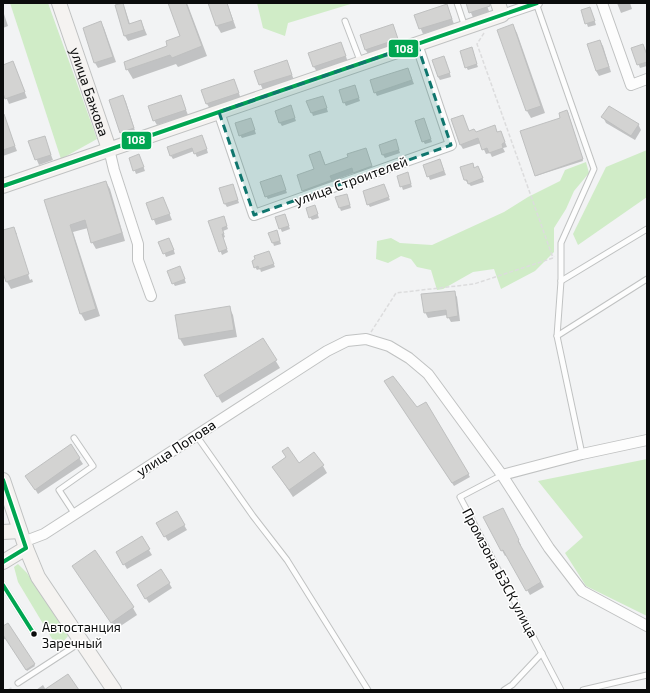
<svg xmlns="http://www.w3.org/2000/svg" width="650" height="693" viewBox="0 0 650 693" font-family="'Exo 2',sans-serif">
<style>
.green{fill:#d0ecc7}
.shadow{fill:#0003}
.building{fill:#d3d3d2;stroke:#bfc0c0}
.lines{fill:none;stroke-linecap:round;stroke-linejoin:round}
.lane-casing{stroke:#c0c2c2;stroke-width:7}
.street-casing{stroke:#c0c2c2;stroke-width:12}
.secondary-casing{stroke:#c0c2c2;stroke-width:16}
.path{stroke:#dcdcdd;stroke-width:1.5;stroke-dasharray:4 2;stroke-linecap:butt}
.lane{stroke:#fdfdfd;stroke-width:5}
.street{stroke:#fdfdfd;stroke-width:10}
.secondary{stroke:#f5f3f1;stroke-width:14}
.bus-1-casing{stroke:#fff;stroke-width:7}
.bus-1{stroke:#00a651;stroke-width:4}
.marked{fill:#0f766e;fill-opacity:0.2;stroke:#0f766e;stroke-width:3;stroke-dasharray:8 5;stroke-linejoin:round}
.bus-dot{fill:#0b0c0c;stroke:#fff;stroke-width:1.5}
.labels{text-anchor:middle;stroke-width:3;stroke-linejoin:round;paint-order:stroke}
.bus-label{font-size:13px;fill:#0b0c0c;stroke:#fff;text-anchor:start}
.street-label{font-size:14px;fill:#0b0c0c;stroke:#fff}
.line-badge{stroke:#fff;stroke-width:1.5}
.badge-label{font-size:11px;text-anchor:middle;font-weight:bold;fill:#fff}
</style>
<rect width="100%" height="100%" fill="#f2f3f4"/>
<g class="green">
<path d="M10,3H48L97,139L61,159Z"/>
<path d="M257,3H354L288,23L285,36L263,28Z"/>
<path d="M647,150V197L578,245L573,234L606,167Z"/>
<path d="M586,162L589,173L574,191L566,209L554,228V252L535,271L501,289L494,269L473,272L443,289L437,290L431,270L417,267L411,259L401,256L388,263L376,259L377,241L391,238L400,243L432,245L504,212L528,197L560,181L565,170Z"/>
<path d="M647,459V616L586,586L565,553L583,537L538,481Z"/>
<path d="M18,564L27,573L68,636L61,644L54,642L18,582L14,567Z"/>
</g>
<g class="shadow">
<path d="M169,3H187L207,56L178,67L176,64L133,79L127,69L169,47L181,37Z"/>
<path d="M209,3H227L236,28L221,33L217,26Z"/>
<path d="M467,3H486L490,14L474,20Z"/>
<path d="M617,3H630L632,9L621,13Z"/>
<path d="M122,4L125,9L130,24L141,21L147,35L128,41L125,36L116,6Z"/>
<path d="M447,5L454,24L423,34L415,15Z"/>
<path d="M582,10L591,11L596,25L588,27Z"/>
<path d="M3,11L8,26L3,28Z"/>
<path d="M101,23L104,28L116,62L98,68L95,63L84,28Z"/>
<path d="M392,26L400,44L368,54L365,49Z"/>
<path d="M513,26L517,33L545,113L531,118L527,111Z"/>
<path d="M600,41L603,46L611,72L599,76L596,71Z"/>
<path d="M341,43L348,62L317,72L314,67Z"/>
<path d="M643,45L647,56V66L640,68L632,49Z"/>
<path d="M471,48L478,67L468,70L466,67Z"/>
<path d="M446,61L451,77L440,80L438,77Z"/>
<path d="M13,62L27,98L9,104L3,90V66Z"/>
<path d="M287,62L294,80L263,90L255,72Z"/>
<path d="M408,69L414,84L377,96L375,92Z"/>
<path d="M234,80L241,99L210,109L207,104Z"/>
<path d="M355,86L360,101L346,106L344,102Z"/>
<path d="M123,96L126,102L136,134L124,138L121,133Z"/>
<path d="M181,97L188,115L157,125L154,120Z"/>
<path d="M324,100L328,112L313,116L308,102Z"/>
<path d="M292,110L296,121L282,126L280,123Z"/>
<path d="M568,112L583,161L536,176V175L561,119Z"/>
<path d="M463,116L469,132L476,133L494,127L498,133L501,132L507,147L503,148L505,152L492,157L490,153L486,154L481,143L463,149L460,144Z"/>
<path d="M603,117L638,124L641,130L635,140L606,123Z"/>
<path d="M251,119L256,134L242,138L240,135Z"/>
<path d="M424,119L432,142L425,144L423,141Z"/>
<path d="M7,126L17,151L3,156V128Z"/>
<path d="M44,137L53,160L39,165L29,142Z"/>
<path d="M204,140L208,153L197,157L194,151L173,159L171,156Z"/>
<path d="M397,144L400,153L385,158L383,155Z"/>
<path d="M366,149L374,171L357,177L354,173L332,181L334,185L306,195L303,190L315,170L320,152L326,166L349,158Z"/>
<path d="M139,155L145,171L136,174L130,158Z"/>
<path d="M440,160L446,175L430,180L424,165Z"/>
<path d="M472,164L475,169L480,171L484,182L471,186L465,180L461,168Z"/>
<path d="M398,176L409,177L412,187L403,190Z"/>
<path d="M282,180L287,193L268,199L266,196Z"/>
<path d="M106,182L110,189L125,241L96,249L92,242L88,228L73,232L100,316L85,321L81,314L46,200Z"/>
<path d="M384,185L390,200L370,207L368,204Z"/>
<path d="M234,188L239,203L227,207L225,204Z"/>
<path d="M163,198L172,220L156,225L147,203Z"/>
<path d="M336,198H348L351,208L341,211Z"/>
<path d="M316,210L319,218L312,220L310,217Z"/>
<path d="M276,218H286L290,229L282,232Z"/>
<path d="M225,220L228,229L223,231L225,237L223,238L228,252L222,255L209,222Z"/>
<path d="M13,228L17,234H15L30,280L32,279L33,282L11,289L7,282L3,270V231Z"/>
<path d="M277,231L281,244L274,246L270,233Z"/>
<path d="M160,242H171L175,254L166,257Z"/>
<path d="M269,252L275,267L261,272L260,269L257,270L255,267Z"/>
<path d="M180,267L186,283L175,286L173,283Z"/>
<path d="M454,292L457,297L460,321L451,322L447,315L428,318L425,312Z"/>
<path d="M229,307L233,315L237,337L184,346L180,339Z"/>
<path d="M263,340L280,368L222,403L205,375Z"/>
<path d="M387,384L417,408L426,404L470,477L454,486Z"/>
<path d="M71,446L83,464L38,494L30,481Z"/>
<path d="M286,457L299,464L323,466L327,473L293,497L273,467Z"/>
<path d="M176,512L187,530L168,541L157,523Z"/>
<path d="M505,515L521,545L520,546L544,587L530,595L507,555L505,556L485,518Z"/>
<path d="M141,537L152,555L127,569L117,552Z"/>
<path d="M77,573L133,608L137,615L116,629Z"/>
<path d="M169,583L172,588L149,603L141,591Z"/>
<path d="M8,624L35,666L27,671L6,638L3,640V628Z"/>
<path d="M43,685L46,690H78H36Z"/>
</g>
<g class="building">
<path d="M123,3L129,24L141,20L144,30L124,36L115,5Z"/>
<path d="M168,3H186L202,46L172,58L170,55L126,70L124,62L167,46L166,41L180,36Z"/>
<path d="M208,3H227L233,21L216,26Z"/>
<path d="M466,3H490V6L469,13Z"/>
<path d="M447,4L452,19L419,29L414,15Z"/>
<path d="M590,7L595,21L585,24L581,10Z"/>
<path d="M101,21L113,57L94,63L83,28Z"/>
<path d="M393,24L398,39L365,50L360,35Z"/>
<path d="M513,24L541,106L526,111L497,30Z"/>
<path d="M600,40L609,67L596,71L587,44Z"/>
<path d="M341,42L346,56L313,67L308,53Z"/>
<path d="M643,44L647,55V62L637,65L631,48Z"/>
<path d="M472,47L477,64L465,68L460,51Z"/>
<path d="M444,56L450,73L438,77L432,60Z"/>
<path d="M287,60L292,75L259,85L254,71Z"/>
<path d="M13,61L25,92L5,99L3,93V65Z"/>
<path d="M408,68L412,80L374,93L370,80Z"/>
<path d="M234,79L239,93L206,104L201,90Z"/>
<path d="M355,85L359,98L343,103L339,90Z"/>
<path d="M123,95L134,128L120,133L109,100Z"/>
<path d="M181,95L186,110L153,121L148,106Z"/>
<path d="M323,96L327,108L311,113L306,101Z"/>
<path d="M291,105L295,118L279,123L275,111Z"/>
<path d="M609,106L639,124L631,136L601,117Z"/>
<path d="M567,110L583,159L535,176L520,131L560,118L559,113Z"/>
<path d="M3,114H4L15,146L3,150Z"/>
<path d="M463,115L469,131L474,129L476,132L495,125L497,132L501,131L505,142L502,144L503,148L489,153L487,148L482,150L478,138L460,145L451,119Z"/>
<path d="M251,118L255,130L239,136L235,123Z"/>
<path d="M424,118L431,139L422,142L415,121Z"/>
<path d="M202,135L207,149L194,154L192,148L170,156L167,147Z"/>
<path d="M45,136L51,155L35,160L28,141Z"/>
<path d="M396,139L399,150L382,155L379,145Z"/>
<path d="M366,148L372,166L353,173L352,168L330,176L332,180L302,191L297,175L314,169L309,155L320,151L325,165L348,157L347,154Z"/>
<path d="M139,154L144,167L133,171L129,158Z"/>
<path d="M440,159L444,171L427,177L423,165Z"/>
<path d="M473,163L474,168L478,166L483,178L468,184L467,180H464L460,167Z"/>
<path d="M408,172L411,184L400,187L397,176Z"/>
<path d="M281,175L286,190L265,197L260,182Z"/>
<path d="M106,181L122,233L91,243L85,220L70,225L96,309L80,314L44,200Z"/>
<path d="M233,184L238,200L224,204L219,188Z"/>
<path d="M384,184L389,197L367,205L363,191Z"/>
<path d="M347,194L350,205L339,208L335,197Z"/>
<path d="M163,197L170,214L152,220L146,203Z"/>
<path d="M315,205L318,214L309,218L306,208Z"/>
<path d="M285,214L289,226L279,229L275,217Z"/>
<path d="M224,216L227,226L222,228L224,234H222L227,249L219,252L208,221Z"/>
<path d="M14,227L29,274L6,282L3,273V230Z"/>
<path d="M277,230L280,241L272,243L268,233Z"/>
<path d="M169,238L174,250L163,254L158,242Z"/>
<path d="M269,251L274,264L259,269L258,266L254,268L252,261L255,259L254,256Z"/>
<path d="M180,266L185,279L172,284L167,271Z"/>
<path d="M455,291L458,316L447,318L446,310L424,313L421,294Z"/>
<path d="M230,306L234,330L179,339L175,315Z"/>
<path d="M263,338L277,360L217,397L204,375Z"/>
<path d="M393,376L417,407L426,402L469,474L452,483L384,381Z"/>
<path d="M71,444L80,458L35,490L25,476Z"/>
<path d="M288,447L299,463L314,452L324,465L289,490L272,467L286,457L282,451Z"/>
<path d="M503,508L519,540L518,541L541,582L526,591L503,550L501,551L483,517Z"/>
<path d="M177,511L185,525L164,537L156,523Z"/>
<path d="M142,536L150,549L123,565L116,552Z"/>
<path d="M95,550L134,607L111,623L72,566Z"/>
<path d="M161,569L170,583L145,599L137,585Z"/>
<path d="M8,623L35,664L26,670L3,635V626Z"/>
<path d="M68,674L79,690H44Z"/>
</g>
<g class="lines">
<g class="lane-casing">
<g id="lane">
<path d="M457,3L465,27"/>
<path d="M536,3L594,169L561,243V281L557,336L582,454"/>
<path d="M345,21L361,63"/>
<path d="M561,281L647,229"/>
<path d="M557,336L647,279"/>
<path d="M196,435L253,516L287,560L368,690"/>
<path d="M74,438L93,466L59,490L74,513"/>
<path d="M502,475L460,497L561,690"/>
<path d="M3,585L34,634"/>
<path d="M18,683L81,642"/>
<path d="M504,690L512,685L542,653"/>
<path d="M583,690L647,675"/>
</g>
</g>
<g class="street-casing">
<g id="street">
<path d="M602,3L631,85L647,79"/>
<path d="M502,15L537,3"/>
<path d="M219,112L254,215L451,145L417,44"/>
<path d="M109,149L114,170L138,244V260L151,296"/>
<path d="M502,475L582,454L647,440"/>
<path d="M23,542L44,534L327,351L347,341L366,339L389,346L409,358L428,374L502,475L549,548L582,591L647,626"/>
</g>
</g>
<g class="secondary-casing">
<g id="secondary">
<path id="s1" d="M59,3L109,149"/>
<path d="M3,186L502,15L498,3"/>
<path d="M3,480L26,548L3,562"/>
<path d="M3,532L20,531"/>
<path d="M26,548L38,577L114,690"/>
</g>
</g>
<g class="path">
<path d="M484,33L477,44L553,258"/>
<path d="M371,332L396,293L474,284L553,258L554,256"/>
<path d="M8,690L13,687"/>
</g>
<use href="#lane" class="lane"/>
<use href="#street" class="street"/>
<use href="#secondary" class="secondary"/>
<g class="bus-1-casing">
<g id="bus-1">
<path d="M3,186L537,3"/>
<path d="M3,480L26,548L3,562"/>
<path d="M3,585L34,634"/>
</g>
</g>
<use href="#bus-1" class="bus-1"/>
</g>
<path class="marked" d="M417,44L451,145L254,215L219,112Z"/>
<circle class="bus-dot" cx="34" cy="634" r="3.5"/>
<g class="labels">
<g class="bus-label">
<text x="42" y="632">Автостанция<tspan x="42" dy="16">Заречный</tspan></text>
</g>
<g class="street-label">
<text dy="5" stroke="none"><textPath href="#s1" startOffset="94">улица Бажова</textPath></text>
<text transform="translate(351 181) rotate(-20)" y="5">улица Строителей</text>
<text transform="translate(176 448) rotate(-33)" y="5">улица Попова</text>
<text transform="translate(500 573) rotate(62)" y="5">Промзона БЗСК улица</text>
</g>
</g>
<g class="line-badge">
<rect x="388" y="39" width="31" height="19" rx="4" fill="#00a651"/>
<rect x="121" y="131" width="31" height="19" rx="4" fill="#00a651"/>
</g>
<g class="badge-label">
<text x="404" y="53">108</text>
<text x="136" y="144">108</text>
</g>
<rect width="650" height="693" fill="none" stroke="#0b0c0c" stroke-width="8"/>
</svg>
